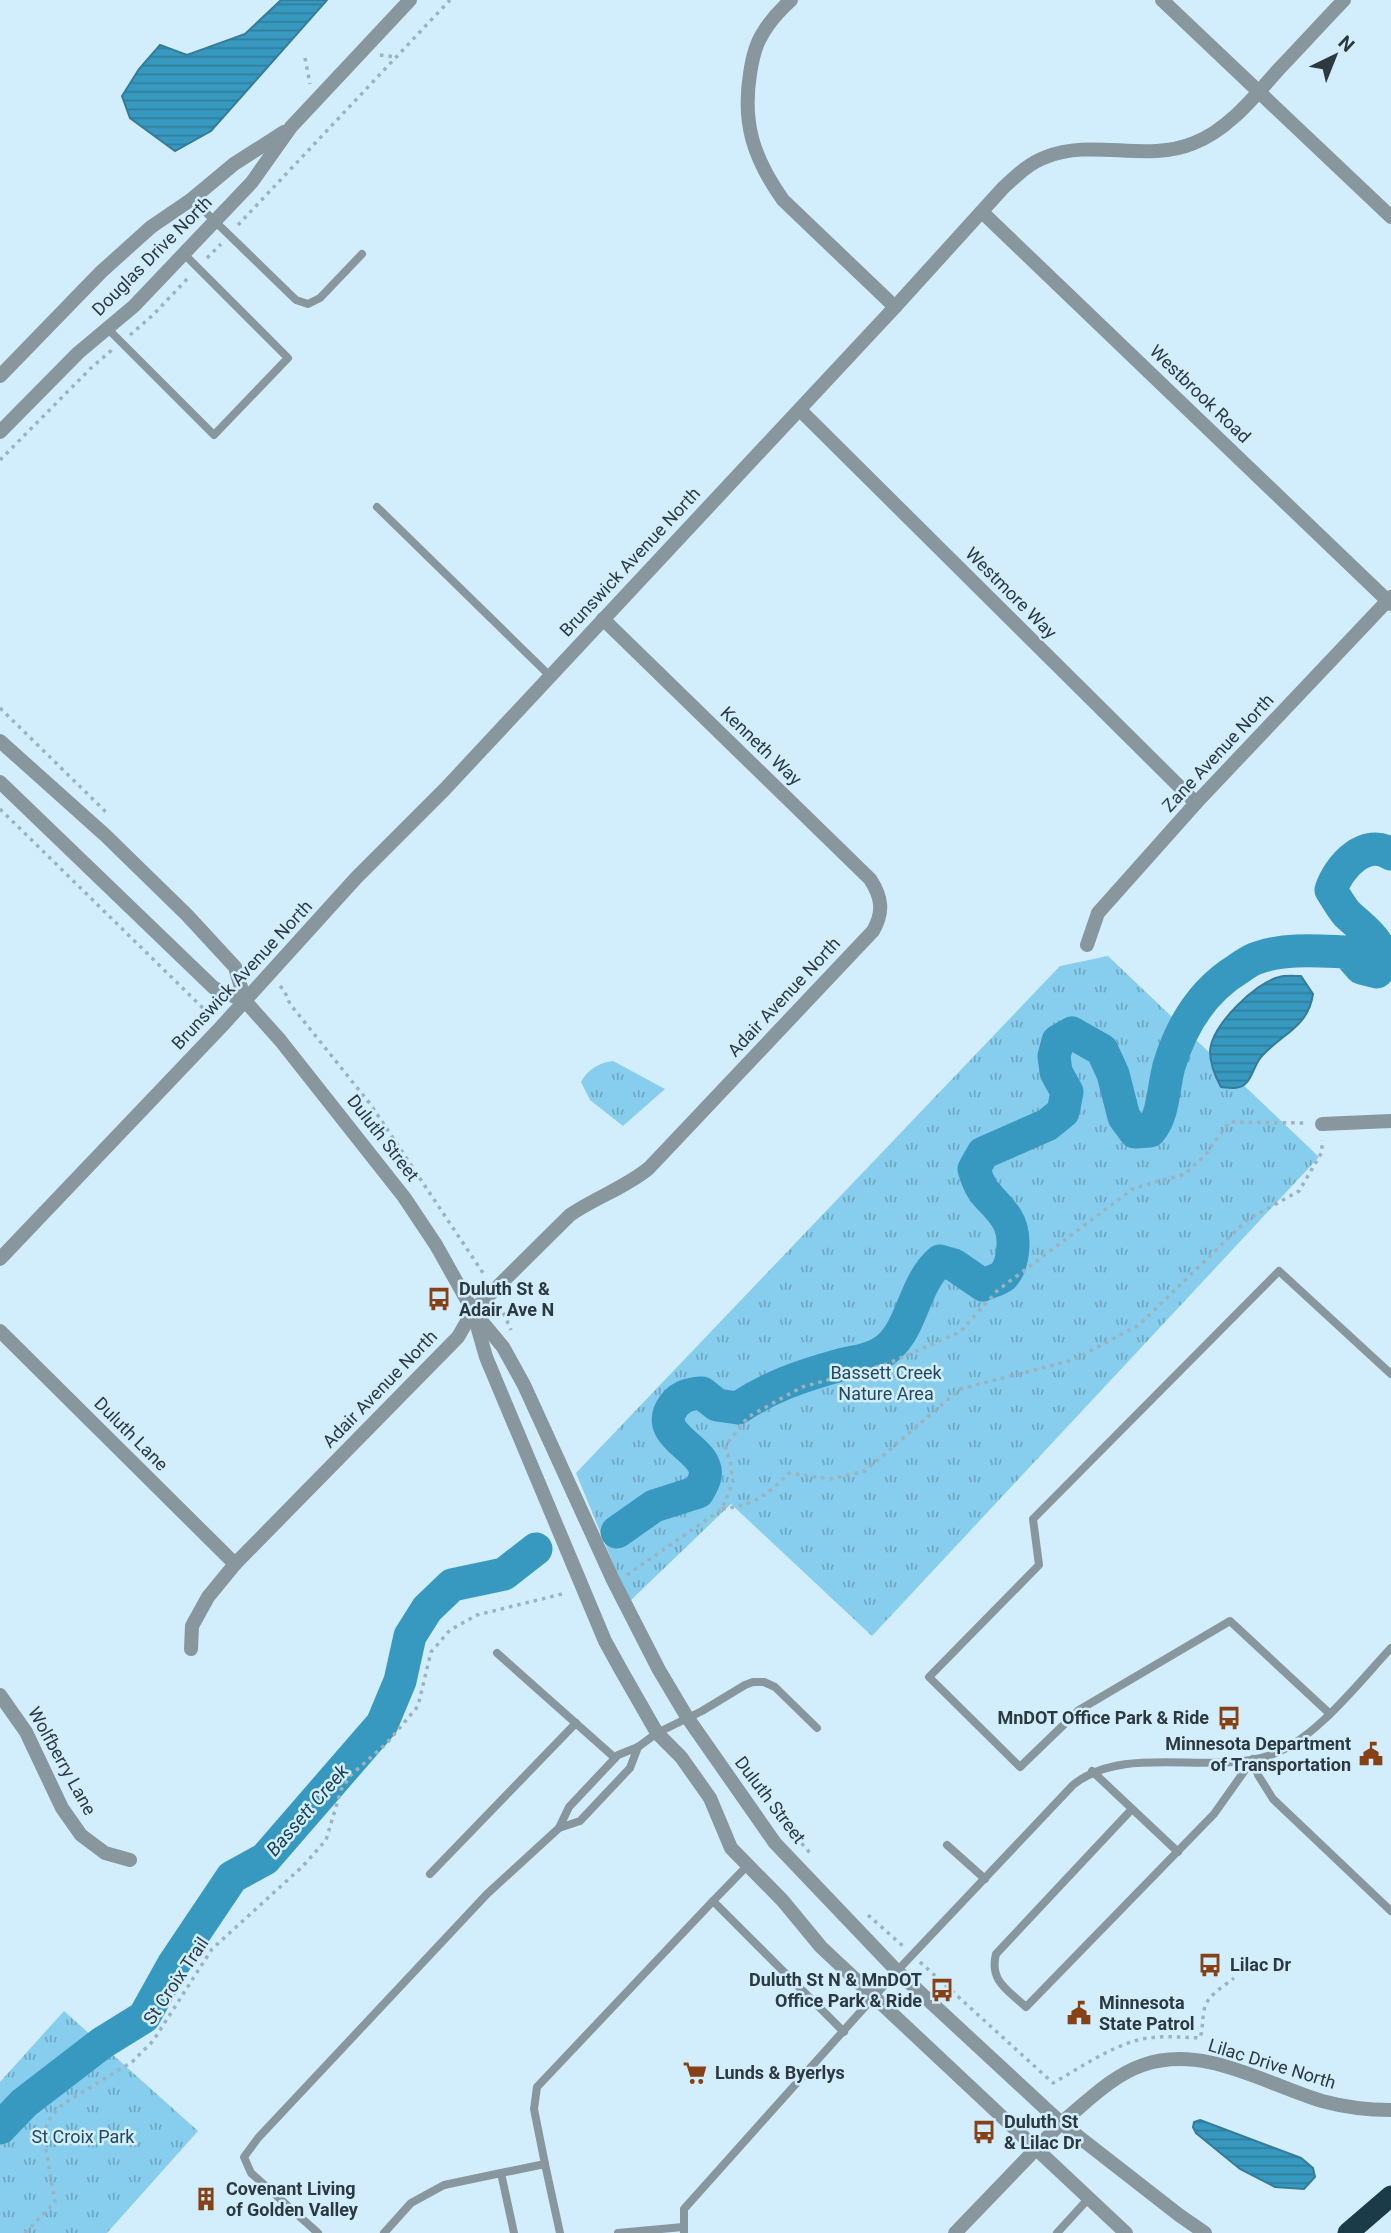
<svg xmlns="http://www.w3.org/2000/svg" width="1391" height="2233" viewBox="0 0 1391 2233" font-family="Roboto,sans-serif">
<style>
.park{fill:url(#park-tufts)}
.water{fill:url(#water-rules);stroke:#347c9a;stroke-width:2}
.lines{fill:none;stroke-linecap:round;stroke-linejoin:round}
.river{stroke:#3899c0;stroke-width:33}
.path{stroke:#9cb3be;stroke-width:3.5;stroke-dasharray:3.5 5;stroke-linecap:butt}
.service{stroke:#88969d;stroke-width:8}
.minor{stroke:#88969d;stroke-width:14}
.tertiary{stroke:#88969d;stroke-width:14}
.motorway{stroke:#1c3b49;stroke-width:21}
.labels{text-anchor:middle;stroke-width:5;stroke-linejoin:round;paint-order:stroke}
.street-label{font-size:18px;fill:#2c3a40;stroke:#d2eefc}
.poi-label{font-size:18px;font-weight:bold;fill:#2c3a40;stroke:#d2eefc;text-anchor:start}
.park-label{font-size:18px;fill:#224a5c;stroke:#d2eefc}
.water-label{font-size:19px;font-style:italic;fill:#194254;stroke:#d2eefc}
</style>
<defs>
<pattern id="park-tufts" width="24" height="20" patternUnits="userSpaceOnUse" patternTransform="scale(1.75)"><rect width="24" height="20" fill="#87cded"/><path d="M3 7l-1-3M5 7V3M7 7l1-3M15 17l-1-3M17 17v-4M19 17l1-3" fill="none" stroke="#6fa7c1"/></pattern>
<pattern id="water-rules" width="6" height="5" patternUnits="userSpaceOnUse" patternTransform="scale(1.75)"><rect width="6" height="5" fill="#3899c0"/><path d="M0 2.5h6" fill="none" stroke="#2f7e9d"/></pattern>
</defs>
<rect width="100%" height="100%" fill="#d2eefc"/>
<g class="park">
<path d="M1108,956L1319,1157L872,1636L731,1504L629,1602L576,1473L1060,966Z"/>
<path d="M613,1061L665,1089L623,1126L590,1100L581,1082C587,1070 600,1062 613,1061Z"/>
<path d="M64,2011L198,2131L107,2233H0V2082Z"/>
</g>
<g class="water">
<path d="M281,0H327L211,131L175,151L130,118L122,96L139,69L160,45L187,55L245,34Z"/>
<path d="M1301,976L1313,994C1308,1028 1281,1034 1261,1057C1255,1064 1253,1075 1247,1082C1241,1090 1230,1088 1221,1087C1215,1076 1210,1064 1210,1051C1212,1025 1255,983 1279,977C1285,975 1294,976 1301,976Z"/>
<path d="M1200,2120L1301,2158L1313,2168L1315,2177L1304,2189L1275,2187L1240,2169L1196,2133L1193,2127L1194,2122Z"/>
</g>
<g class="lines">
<g class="river">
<path d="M617,1532L654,1506L698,1492C703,1483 708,1475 704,1466C696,1445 653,1433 674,1405C682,1395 690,1394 702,1393L717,1405L738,1408C769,1387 801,1376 837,1366C850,1362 867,1361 879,1354C913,1336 911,1286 940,1261L954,1265L983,1285C989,1282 998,1280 1003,1276C1015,1263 1016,1233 1007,1219C993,1197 982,1198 974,1169L983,1153L1047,1125L1063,1112L1067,1092L1056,1072L1054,1056L1058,1041L1072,1033L1102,1050L1113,1074L1124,1117L1135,1132L1150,1131C1164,1115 1163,1088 1169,1066C1181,1026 1202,991 1238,969C1244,965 1250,960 1257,958C1285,948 1318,951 1347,952L1361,968L1377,972C1391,946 1364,930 1347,914C1341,907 1336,898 1331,890C1338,867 1366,837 1391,854"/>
<path d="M0,2128L24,2103L102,2043L144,2017L173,1965L232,1877L265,1859L382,1724L400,1681L410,1636L427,1609L452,1585L504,1574L536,1549"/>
</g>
<g class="path">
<path d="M380,55L397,57"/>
<path d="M305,58L310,84"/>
<path d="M238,225L450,0"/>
<path d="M207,258L221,244"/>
<path d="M130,335L153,315L189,277"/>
<path d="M0,460L91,368L113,349"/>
<path d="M0,708L109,815"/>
<path d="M0,809L210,1015"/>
<path d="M280,986L284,990L290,1004L371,1105L485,1276"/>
<path d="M500,1305L511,1330"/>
<path d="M722,1509C754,1505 766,1496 789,1473L831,1479L865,1471L960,1389L1073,1360L1139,1325L1247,1220L1299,1191L1322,1152V1140"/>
<path d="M627,1575L722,1509L733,1482L730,1461L725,1446L748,1417L802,1387L887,1364L960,1332L998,1290L1134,1188L1185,1174L1206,1154L1229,1122L1307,1123"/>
<path d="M774,1811L810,1853"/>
<path d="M868,1915L904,1947"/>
<path d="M920,1962L1053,2083C1080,2068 1108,2048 1138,2040C1158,2035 1179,2037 1200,2038C1203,2029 1202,2021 1204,2011C1206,1996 1223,1987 1234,1978"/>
<path d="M25,2233L55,2202L43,2133L51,2117L63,2104L132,2062L153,2041L212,1949L303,1866L326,1840L341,1790L351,1775L387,1743L418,1706L431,1652L450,1630L477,1615L562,1594"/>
</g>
<g class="service">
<path d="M192,199L296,300L308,304L320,298L362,254"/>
<path d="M107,328L214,435L288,358L184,254"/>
<path d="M377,507L550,676"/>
<path d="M497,1653L615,1758"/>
<path d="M1329,1713L1230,1621L1079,1710L1020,1767L929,1677L1039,1565L1033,1519L1279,1271L1391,1374"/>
<path d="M1253,1759L1258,1775L1273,1799L1391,1911"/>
<path d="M1092,1771L1178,1852"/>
<path d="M1132,1809L996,1954C989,1981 1008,1990 1026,2007L1214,1814L1253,1759"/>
<path d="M559,1828L580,1821L630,1768L638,1747"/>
<path d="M947,1845L985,1879"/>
<path d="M748,1865L713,1901L844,2032"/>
<path d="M430,1874L576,1723"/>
<path d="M545,2164L534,2109L537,2087L713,1901"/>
<path d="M501,2173L545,2164L560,2233"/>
<path d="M318,2233L251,2173L244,2157L258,2138L487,1894L559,1828L569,1807L618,1755L638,1747L657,1733L702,1711L745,1685L753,1682H764L775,1687L817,1728"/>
<path d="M384,2233L411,2203L444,2185L501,2173L514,2233"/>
<path d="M618,2233L683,2227"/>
<path d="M684,2233V2209L897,1971L1073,1785C1125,1743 1208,1776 1271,1755C1315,1740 1359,1682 1391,1648"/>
<path d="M1057,2233L1089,2198"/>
</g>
<g class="minor">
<path d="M791,0C781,9 770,21 763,33C755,45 752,60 750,74C742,124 754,159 783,200L895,307"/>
<path d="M1162,0L1391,217"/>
<path d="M982,212L1391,604"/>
<path d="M800,410L1196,803"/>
<path d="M1087,945L1098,913L1196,803L1391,597"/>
<path d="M1322,1124L1391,1121"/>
<path d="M0,1259L221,1027L356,878L445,789L895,307L1003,188C1016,176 1029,163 1046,157C1093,138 1146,163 1194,143C1228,130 1254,97 1278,70C1300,47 1322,23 1344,0"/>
<path d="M0,1331L235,1564"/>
<path d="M191,1649L192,1626L208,1597L235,1564L458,1337L473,1311L570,1215C596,1197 625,1188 649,1168L873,931C884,912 882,897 870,879L603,619"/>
<path d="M0,1695L26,1732L62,1808L81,1835L105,1853L130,1860"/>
<path d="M1061,2123C1087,2102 1111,2076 1143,2065C1204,2044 1265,2084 1322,2101C1344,2107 1369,2110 1391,2110"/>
</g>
<g class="tertiary">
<path d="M0,376L101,272L151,227L192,199L234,164L284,132"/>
<path d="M0,432L78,353L134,306L252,182L291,127L410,0"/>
<path d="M0,741L105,835L187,915L235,967L245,1001L280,1040L404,1197L436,1245L473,1311L503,1347L524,1385L613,1580L659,1670L687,1717L775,1843L897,1971L1061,2123L1179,2215L1205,2233"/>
<path d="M0,782L214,988L245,1001"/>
<path d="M474,1315L486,1357L605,1641L621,1670L657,1733L681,1757L710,1798L731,1848L783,1901L821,1947L1126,2233"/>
<path d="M955,2233L1061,2123"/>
</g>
<path class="motorway" d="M1348,2233L1391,2196"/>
</g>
<defs>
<g id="bus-bare" transform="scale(1.89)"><path d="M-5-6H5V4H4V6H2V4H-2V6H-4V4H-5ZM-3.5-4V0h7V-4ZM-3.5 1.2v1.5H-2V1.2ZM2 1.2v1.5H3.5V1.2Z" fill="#864116" stroke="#d2eefc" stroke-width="2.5" paint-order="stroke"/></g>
<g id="civic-bare" transform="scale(1.89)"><path d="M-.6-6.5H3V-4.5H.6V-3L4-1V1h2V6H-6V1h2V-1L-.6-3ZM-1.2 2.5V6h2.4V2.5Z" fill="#864116" stroke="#d2eefc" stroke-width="2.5" paint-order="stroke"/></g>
<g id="supermarket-bare" transform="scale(1.89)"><path d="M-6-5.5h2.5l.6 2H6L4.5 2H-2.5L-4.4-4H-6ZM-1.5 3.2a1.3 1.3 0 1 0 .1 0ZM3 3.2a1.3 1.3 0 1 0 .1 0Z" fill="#864116" stroke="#d2eefc" stroke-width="2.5" paint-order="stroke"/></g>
<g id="building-bare" transform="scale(1.89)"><path d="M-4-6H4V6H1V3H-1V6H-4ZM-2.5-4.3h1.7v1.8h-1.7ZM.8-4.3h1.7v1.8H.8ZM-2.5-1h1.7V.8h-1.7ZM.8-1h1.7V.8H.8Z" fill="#864116" stroke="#d2eefc" stroke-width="2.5" paint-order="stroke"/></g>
</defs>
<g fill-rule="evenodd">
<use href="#bus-bare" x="439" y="1299"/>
<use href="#bus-bare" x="1229" y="1718"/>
<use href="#civic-bare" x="1371" y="1754"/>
<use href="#bus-bare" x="1210" y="1965"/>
<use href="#bus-bare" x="942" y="1990"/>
<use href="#civic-bare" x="1079" y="2013"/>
<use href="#supermarket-bare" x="695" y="2073"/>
<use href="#bus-bare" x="984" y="2132"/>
<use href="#building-bare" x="206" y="2199"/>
</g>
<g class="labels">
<g class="street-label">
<text transform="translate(152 256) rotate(-45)" y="6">Douglas Drive North</text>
<text transform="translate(1200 394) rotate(44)" y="6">Westbrook Road</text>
<text transform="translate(630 562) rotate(-47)" y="6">Brunswick Avenue North</text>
<text transform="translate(1011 593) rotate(45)" y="6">Westmore Way</text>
<text transform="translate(761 746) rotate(44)" y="6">Kenneth Way</text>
<text transform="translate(1218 753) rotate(-47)" y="6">Zane Avenue North</text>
<text transform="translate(242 975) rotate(-47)" y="6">Brunswick Avenue North</text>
<text transform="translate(784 997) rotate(-47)" y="6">Adair Avenue North</text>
<text transform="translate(383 1138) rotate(52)" y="6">Duluth Street</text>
<text transform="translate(380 1389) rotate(-46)" y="6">Adair Avenue North</text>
<text transform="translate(131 1434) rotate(45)" y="6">Duluth Lane</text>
<text transform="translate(62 1761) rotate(61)" y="6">Wolfberry Lane</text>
<text transform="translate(770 1800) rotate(53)" y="6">Duluth Street</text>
<text transform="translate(176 1981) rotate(-56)" y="6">St Croix Trail</text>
<text transform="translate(1272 2064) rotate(17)" y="6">Lilac Drive North</text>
</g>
<g class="poi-label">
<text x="459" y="1295">Duluth St &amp;<tspan x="459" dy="21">Adair Ave N</tspan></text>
<text x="1209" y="1724" text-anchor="end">MnDOT Office Park &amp; Ride</text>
<text x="1351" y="1750" text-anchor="end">Minnesota Department<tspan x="1351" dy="21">of Transportation</tspan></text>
<text x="1230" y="1971">Lilac Dr</text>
<text x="922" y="1986" text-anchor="end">Duluth St N &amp; MnDOT<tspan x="922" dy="21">Office Park &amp; Ride</tspan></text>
<text x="1099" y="2009">Minnesota<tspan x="1099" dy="21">State Patrol</tspan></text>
<text x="715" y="2079">Lunds &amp; Byerlys</text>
<text x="1004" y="2128">Duluth St<tspan x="1004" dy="21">&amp; Lilac Dr</tspan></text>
<text x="226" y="2195">Covenant Living<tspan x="226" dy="21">of Golden Valley</tspan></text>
</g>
<g class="park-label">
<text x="886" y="1379">Bassett Creek<tspan x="886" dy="21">Nature Area</tspan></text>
<text x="83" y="2143">St Croix Park</text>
</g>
<g class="water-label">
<text transform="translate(307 1810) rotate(-49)" y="7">Bassett Creek</text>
</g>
</g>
<g transform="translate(1335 56) rotate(43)" stroke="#d2eefc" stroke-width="5" paint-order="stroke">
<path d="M0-5L12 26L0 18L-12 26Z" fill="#2c3a40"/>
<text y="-10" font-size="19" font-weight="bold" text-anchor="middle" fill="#2c3a40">N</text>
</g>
</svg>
